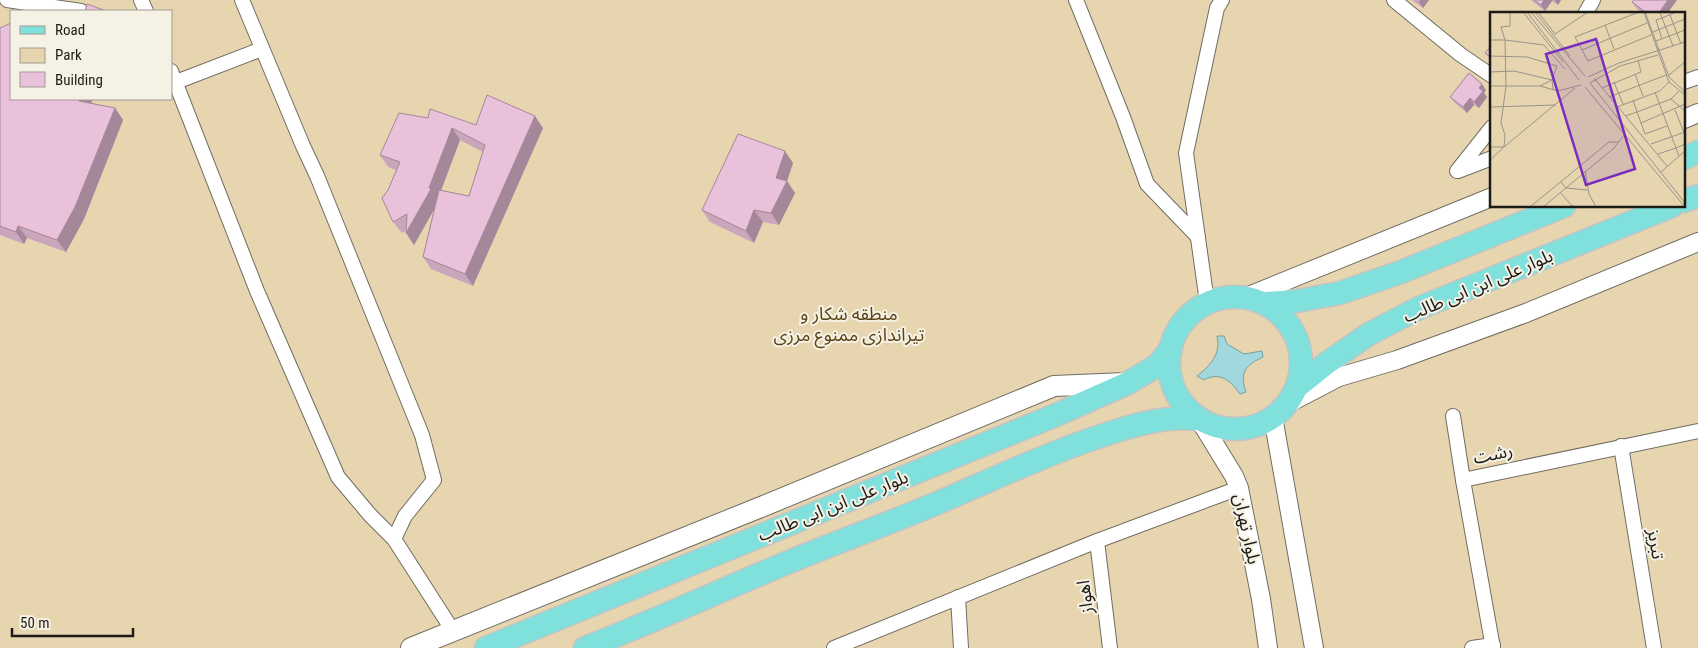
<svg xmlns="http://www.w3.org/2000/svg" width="1698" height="648" viewBox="0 0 1698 648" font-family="'Roboto Condensed','Noto Sans Arabic',sans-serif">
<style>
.green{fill:#e6d5af;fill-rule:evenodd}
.water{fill:#a1d8de;stroke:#799fa2}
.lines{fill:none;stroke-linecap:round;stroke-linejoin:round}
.minor-casing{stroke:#726d63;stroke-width:16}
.tertiary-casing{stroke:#726d63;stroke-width:20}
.secondary-casing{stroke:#726d63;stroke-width:22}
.primary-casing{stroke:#c4c4c3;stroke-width:25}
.minor{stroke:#fff;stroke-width:14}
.tertiary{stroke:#fff;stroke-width:18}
.secondary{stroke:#fff;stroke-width:20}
.primary{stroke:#80e0dc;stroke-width:22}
.wall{fill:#c9a6bc;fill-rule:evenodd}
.shaded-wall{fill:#a48799}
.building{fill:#eac1db;stroke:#a48799}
.labels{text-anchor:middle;stroke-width:4;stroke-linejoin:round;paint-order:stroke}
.street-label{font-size:18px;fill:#1d1b17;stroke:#f6f1e5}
.park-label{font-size:18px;fill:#584414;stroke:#f6f1e5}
.inset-road{fill:none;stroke:#97948a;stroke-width:1}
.view{fill:#7b2cbf;fill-opacity:0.15;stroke:#7b2cbf;stroke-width:2.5}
.inset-edge{fill:none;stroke:#1d1b17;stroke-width:2.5}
</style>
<rect width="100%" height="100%" fill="#e9e4d7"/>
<path class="green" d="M0,0H1698V648H0ZM11,11H171V99H11ZM1492,14H1684V206H1492Z"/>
<path class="water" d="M1217,336H1224L1227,344L1244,354L1262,351L1263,357C1246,365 1239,372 1246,392L1240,394C1231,381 1220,371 1204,380L1197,376C1211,365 1221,354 1217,336Z"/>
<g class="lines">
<g class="minor-casing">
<g id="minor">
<path d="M7,0L81,11"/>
<path d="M141,0L146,11"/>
<path d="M242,0L303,146L317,176L422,435L434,480L405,516L394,539"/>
<path d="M1076,0L1123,117L1147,184L1198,237"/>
<path d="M1394,0L1461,55L1492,76"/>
<path d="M1585,14L1593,0"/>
<path d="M171,71L257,291L338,477L370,515L394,539L453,631"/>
<path d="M176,82L262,49"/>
<path d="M1684,82L1698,77"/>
<path d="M1457,171L1492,127"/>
<path d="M1458,171L1492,158"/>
<path d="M1207,302L1186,153L1217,8L1222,0"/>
<path d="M1453,416L1463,480"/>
<path d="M1621,446L1654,648"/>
<path d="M1097,541L1110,648"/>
<path d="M958,597L961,648"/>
<path d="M834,648L1097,541L1239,488"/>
<path d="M1472,648L1493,645"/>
<path d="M1493,648L1463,480L1698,431"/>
</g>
</g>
<g class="tertiary-casing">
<g id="tertiary">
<path d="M1684,119L1698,113"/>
<path d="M1246,297L1492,197"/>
<path d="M1287,404L1339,377L1397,360L1526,313L1698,242"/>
<path d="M1273,417L1314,648"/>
<path d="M1199,419L1234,476L1239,488L1261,599L1268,648"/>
</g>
</g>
<g class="secondary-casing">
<path id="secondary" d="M411,648L766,505L1054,386L1126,383"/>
</g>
<g class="primary-casing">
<g id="primary">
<path d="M1684,158L1698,152"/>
<path d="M1684,201L1698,196"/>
<circle cx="1235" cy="363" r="66"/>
<path d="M1266,303L1297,301L1340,293L1401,272L1564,206"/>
<path d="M1297,387L1327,363L1369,334L1419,308L1672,206"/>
<path d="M486,648L1056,415L1128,383L1158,365L1171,348"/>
<path d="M585,648C652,622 717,592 784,564C834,543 885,525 935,504C987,482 1039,457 1092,439C1127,427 1162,415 1199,419"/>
</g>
</g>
<use href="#minor" class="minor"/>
<use href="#tertiary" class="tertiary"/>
<use href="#secondary" class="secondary"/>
<use href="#primary" class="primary"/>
</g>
<g class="wall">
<path d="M1412,0H1429L1423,8Z"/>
<path d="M1531,0H1561L1558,5L1552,1L1545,11Z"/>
<path d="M1632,2L1667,14H1644L1637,9Z"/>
<path d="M0,28L91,103L115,108L123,120L84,219L66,252L27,238L24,244L0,235Z"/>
<path d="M1492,45V61L1485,53Z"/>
<path d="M1486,90L1484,93L1487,97L1479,108L1474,105L1467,113L1455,103L1450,97Z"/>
<path d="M428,118L476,125L543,128L473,286L431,269L423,257L434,209L414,245L406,231L402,233L393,222L388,190L396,170L388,167L380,155ZM460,140L483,152L469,196L441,191Z"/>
<path d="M793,163L787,181L795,193L779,225L763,222L754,243L710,222L702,210Z"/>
</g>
<g class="shaded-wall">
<path d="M1420,0H1429L1423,8L1419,2Z"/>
<path d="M1544,0H1552V1L1545,11L1541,5Z"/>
<path d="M1555,0H1561L1558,5Z"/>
<path d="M1668,0H1677L1667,14H1658Z"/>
<path d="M1482,84L1486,90L1484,93L1487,97L1479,108L1474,102L1479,88Z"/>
<path d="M1470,98L1474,105L1467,113L1463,107Z"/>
<path d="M80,99H93L87,113L79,101Z"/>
<path d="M115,108L123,120L84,219L66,252L57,240Z"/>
<path d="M535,116L543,128L473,286L465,274Z"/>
<path d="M452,128L460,140L438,198L439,201L414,245L406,233Z"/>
<path d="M785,151L793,163L787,181L795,193L779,225L771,213L776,178Z"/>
<path d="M754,210L763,222L754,243L746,231Z"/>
<path d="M18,226L27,238L24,244L16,232Z"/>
</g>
<g class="building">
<path d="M1534,0H1544L1541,5Z"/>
<path d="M1634,0H1668L1658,14H1648L1632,2Z"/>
<path d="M87,4L106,11H85Z"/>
<path d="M11,23V99H80L79,101L115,108L75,207L57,240L18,226L16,232L0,226V28Z"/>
<path d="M1492,45V58L1485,53Z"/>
<path d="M1469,73L1482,84L1479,88L1483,91L1474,102L1470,98L1463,107L1450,97Z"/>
<path d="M487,95L535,116L465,274L423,257L439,190L469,196L485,145L452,128L429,188L431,189L406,233L407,214L393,222L382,198L388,190L400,162L380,155L399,113L428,118L430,109L476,125Z"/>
<path d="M738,134L785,151L776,178L787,181L771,213L754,210L746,231L702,210Z"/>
</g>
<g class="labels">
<g class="street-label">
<text transform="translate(1478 286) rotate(-23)" y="6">بلوار علی ابن ابی طالب</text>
<text transform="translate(1493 454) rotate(-12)" y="6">رشت</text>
<text transform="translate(833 506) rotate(-22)" y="6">بلوار علی ابن ابی طالب</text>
<text transform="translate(1247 529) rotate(78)" y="6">بلوار تهران</text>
<text transform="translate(1656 544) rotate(81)" y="6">تبریز</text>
<text transform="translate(1085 597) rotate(-97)" y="6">اهواز</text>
</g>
<g class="park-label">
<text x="849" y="320">منطقه شکار و<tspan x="849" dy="21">تیراندازی ممنوع مرزی</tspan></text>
</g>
</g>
<g transform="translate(1490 12)">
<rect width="195" height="195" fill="#e9e4d7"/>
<path d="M0,0H195V195H0Z" fill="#e6d5af"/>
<path class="inset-road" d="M20,0V14L11,15L15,28L54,33L75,57M33,0L73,50M37,0L89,68M41,0L95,64M45,0L80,44M48,0L65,22L98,0M149,0L85,25L98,49L161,23M154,0L179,70L195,83M155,0L179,65L195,80M170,0L172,6L186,0M180,3L191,32M115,13L124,37M163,20L195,7M172,27L166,8L172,6L183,34M0,28H15L16,74H50L68,79L91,73M166,29L195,18M92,38L157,11M0,44L37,45L67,54L62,68L24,59L0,60M145,62L153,84M179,63L195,50M98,65L129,51L195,30M104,66L177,154M124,70L133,92M100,71L130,54L168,43M100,71L195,191M0,74H16L11,111L15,123L14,135L0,148M50,74L62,68L63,78M95,75L195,195M112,76L151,60L148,48M165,80L186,136L195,132M119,85L176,63M181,87L195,99M143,88L147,100L181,87L189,79M0,95L66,93M127,95L170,79L179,70M185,98L195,123M135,104L147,100L155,122M151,111L195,92M155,122L177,114M161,132L195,120M0,135H14L85,76M168,142L186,136L189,144M95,159L99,182L106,195M171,160L195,139M71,170L76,176L97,178M70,180L82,194L91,195M40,195L119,130H128M53,195L124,136L134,123"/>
<path class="view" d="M106,27L145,157L96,173L56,42Z"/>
<rect width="195" height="195" class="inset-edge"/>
</g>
<rect x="10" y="10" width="162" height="90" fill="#f6f1e5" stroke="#9f9b93"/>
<rect x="20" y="26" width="25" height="8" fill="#80e0dc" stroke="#9f9b93"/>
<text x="55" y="35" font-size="15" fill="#1d1b17">Road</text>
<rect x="20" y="48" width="25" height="15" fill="#e6d5af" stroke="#9f9b93"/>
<text x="55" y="60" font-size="15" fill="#1d1b17">Park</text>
<rect x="20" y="72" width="25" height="15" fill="#eac1db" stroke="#9f9b93"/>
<text x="55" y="85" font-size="15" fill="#1d1b17">Building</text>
<path d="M12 628v8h121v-8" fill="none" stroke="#1d1b17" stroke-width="2.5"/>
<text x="20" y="628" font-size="15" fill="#1d1b17" stroke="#f6f1e5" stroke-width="4" paint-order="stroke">50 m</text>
</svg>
